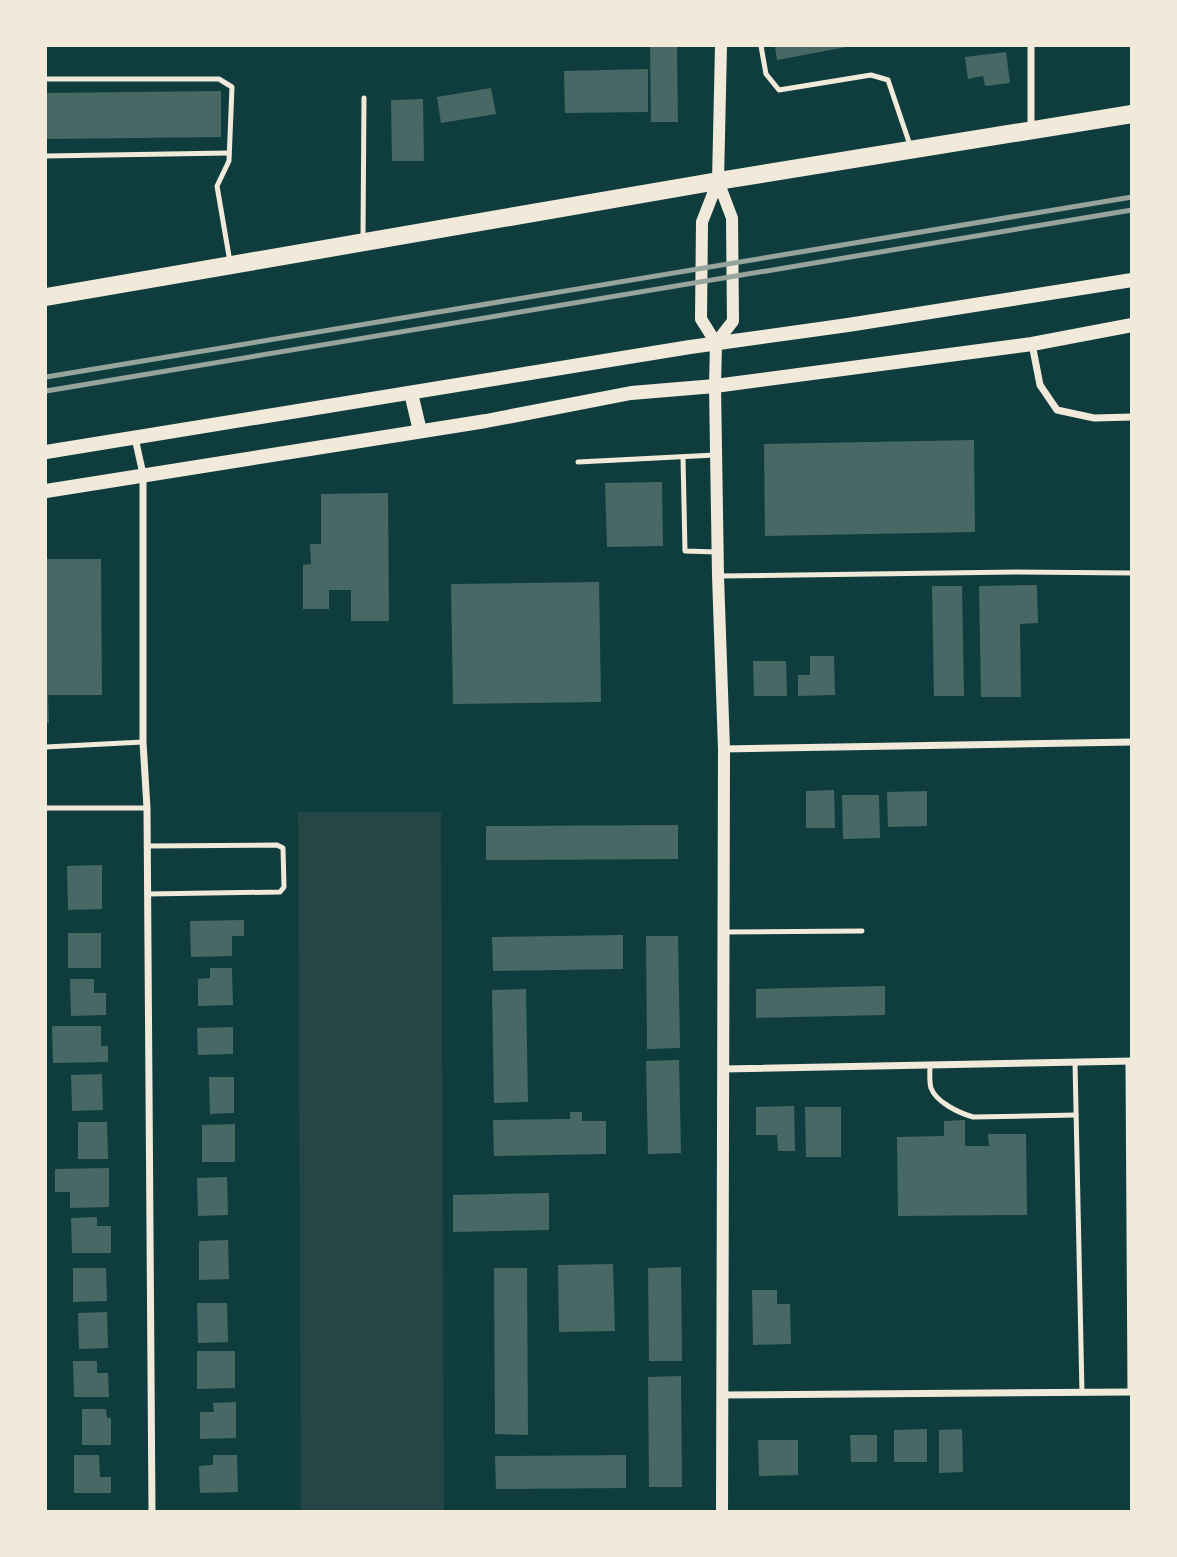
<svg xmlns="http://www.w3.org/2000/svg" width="1177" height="1557" viewBox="0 0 1177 1557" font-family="Inter,sans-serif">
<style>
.green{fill:#244646}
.building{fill:#486865}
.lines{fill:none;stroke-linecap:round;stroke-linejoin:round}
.service{stroke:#f1e9da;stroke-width:5}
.minor{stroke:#f1e9da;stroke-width:7}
.tertiary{stroke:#f1e9da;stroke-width:12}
.secondary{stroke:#f1e9da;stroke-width:14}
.primary{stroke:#f1e9da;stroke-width:18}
.rail{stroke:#97a49c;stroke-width:5}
</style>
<rect width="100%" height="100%" fill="#0f3d3e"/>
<path class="green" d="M298,812H441L444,1511H301Z"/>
<g class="building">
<path d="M650,46H677L678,122H651Z"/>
<path d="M775,46H846V47L777,60Z"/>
<path d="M1006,52L1010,83L985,86L983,76L968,79L965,57Z"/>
<path d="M648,69V112L565,113L564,71Z"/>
<path d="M491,88L496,114L441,123L437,97Z"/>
<path d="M221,91V137L46,139V93Z"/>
<path d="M423,99L424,161H392L391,100Z"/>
<path d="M974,440L975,532L765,536L764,444Z"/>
<path d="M662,482L663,546L607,547L605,483Z"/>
<path d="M388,493L389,621H351V590H329V609H303V565L311,564L310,544H321V494Z"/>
<path d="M46,559H101L102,695H48L49,723H46Z"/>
<path d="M599,582L601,702L453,704L451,584Z"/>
<path d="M1037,585L1038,623L1020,624L1021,697H981L979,586Z"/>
<path d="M932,586H962L964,696H934Z"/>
<path d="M810,656H834L835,695L798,696V675H810Z"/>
<path d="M753,661H786L787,696H754Z"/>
<path d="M834,790L835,828H806V791Z"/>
<path d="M927,791V826L888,827L887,792Z"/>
<path d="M842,795H879L880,838L843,839Z"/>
<path d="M678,825V859L486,860V826Z"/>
<path d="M102,865V909L68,910L67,866Z"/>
<path d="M244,920V936H232V956L191,957L190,921Z"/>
<rect x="68" y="933" width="33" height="35"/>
<path d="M623,935V969L493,971L492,937Z"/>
<path d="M646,936H678L680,1048L647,1049Z"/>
<path d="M210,968H232L233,1005L198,1006V979L210,978Z"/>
<path d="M70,979H94V993H106V1015L71,1016Z"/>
<path d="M885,986V1015L756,1018V989Z"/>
<path d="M526,989L528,1102L494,1103L492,990Z"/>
<path d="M52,1026H101V1046H108V1062L53,1063Z"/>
<path d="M233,1027V1054L198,1055L197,1028Z"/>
<path d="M679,1060L681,1153L648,1154L646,1061Z"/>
<path d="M102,1074L103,1110L72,1111L71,1075Z"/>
<path d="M209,1077H234V1113L210,1114Z"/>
<path d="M794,1106L795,1151H778L777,1135H756V1107Z"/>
<path d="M805,1107H841V1157H806Z"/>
<path d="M570,1112H582V1121H606V1154L494,1156L493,1120L570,1119Z"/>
<path d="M965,1120V1146H989L988,1134H1026L1027,1215L898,1216L897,1137L944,1136V1121Z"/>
<path d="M78,1122H107L108,1159H78Z"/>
<path d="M235,1124V1162H202V1125Z"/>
<path d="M109,1168V1207L70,1208V1192H55V1169Z"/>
<path d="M227,1177L228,1215L198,1216L197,1178Z"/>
<path d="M549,1193V1230L453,1232V1195Z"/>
<path d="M97,1217V1226H111V1253H72L71,1218Z"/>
<path d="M228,1240L229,1279L199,1280V1241Z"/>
<path d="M613,1264L615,1331L559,1332L558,1265Z"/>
<path d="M681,1267L682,1361H649L648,1268Z"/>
<path d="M73,1268H106L107,1301L73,1302Z"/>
<path d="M494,1268H527L528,1435L495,1434Z"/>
<path d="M752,1290H777V1304H790L791,1344L753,1345Z"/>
<path d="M197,1303H227L228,1342L198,1343Z"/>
<path d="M107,1312L108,1348L79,1349L78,1313Z"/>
<path d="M197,1351H235V1388L197,1389Z"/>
<path d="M73,1361H97V1373H108L109,1397H74Z"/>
<path d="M681,1376L682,1487H649L648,1377Z"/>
<path d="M236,1402V1438L200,1439V1412H214L213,1403Z"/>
<path d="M82,1409H106L107,1418H111V1445H82Z"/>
<path d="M927,1429V1462H894V1430Z"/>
<path d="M962,1429L963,1472L939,1473V1430Z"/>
<path d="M850,1435H877V1462H851Z"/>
<path d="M758,1440H798V1475L759,1476Z"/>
<path d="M74,1455H99L100,1477H111V1493H74Z"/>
<path d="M213,1455H237L238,1492L200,1493L199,1466L213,1465Z"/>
<path d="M626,1455V1488L496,1489L495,1456Z"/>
</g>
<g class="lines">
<g class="service">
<path d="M761,46L766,74L779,90L871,75L888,80L911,148"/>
<path d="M46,79H219L232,87L229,161L217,186L230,262"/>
<path d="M46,156L229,153"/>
<path d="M363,237L364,98"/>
<path d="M683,457L685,551L717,552"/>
<path d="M578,462L715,455"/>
<path d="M718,576L1016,572L1132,573"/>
<path d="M46,747L143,742"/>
<path d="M46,808H147"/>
<path d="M147,894L280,892L284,887L283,848L277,845L147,846"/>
<path d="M725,932L862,931"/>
<path d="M1128,1061L1130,1392"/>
<path d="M1075,1062L1082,1393"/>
<path d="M930,1065C930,1072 929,1081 931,1088C936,1102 959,1113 973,1117L1076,1115"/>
</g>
<g class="minor">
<path d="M1031,131V46"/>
<path d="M1032,344L1040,385L1057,410L1094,418L1132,417"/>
<path d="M135,438L143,474V742L147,808L152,1512"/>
<path d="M724,749L1132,742"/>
<path d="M723,1069L1132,1061"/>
<path d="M721,1395L1132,1392"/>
</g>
<g class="tertiary">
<path d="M721,46L718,181L702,222L701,319L716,343L715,386L718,576L724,749L722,1512"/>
<path d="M716,343L733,321L732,218L718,181"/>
</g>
<g class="secondary">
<path d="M411,393L420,431"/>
<path d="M46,452L690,347L848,325L1132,280"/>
<path d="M46,491L486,421L631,393L715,386L1032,344L1132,325"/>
</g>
<path class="primary" d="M46,297L718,181L1132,114"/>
<g class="rail">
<path d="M46,377L1132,197"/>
<path d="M46,391L1132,210"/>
</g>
</g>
<rect width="1177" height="1557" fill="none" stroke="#f1e9da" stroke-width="94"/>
</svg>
